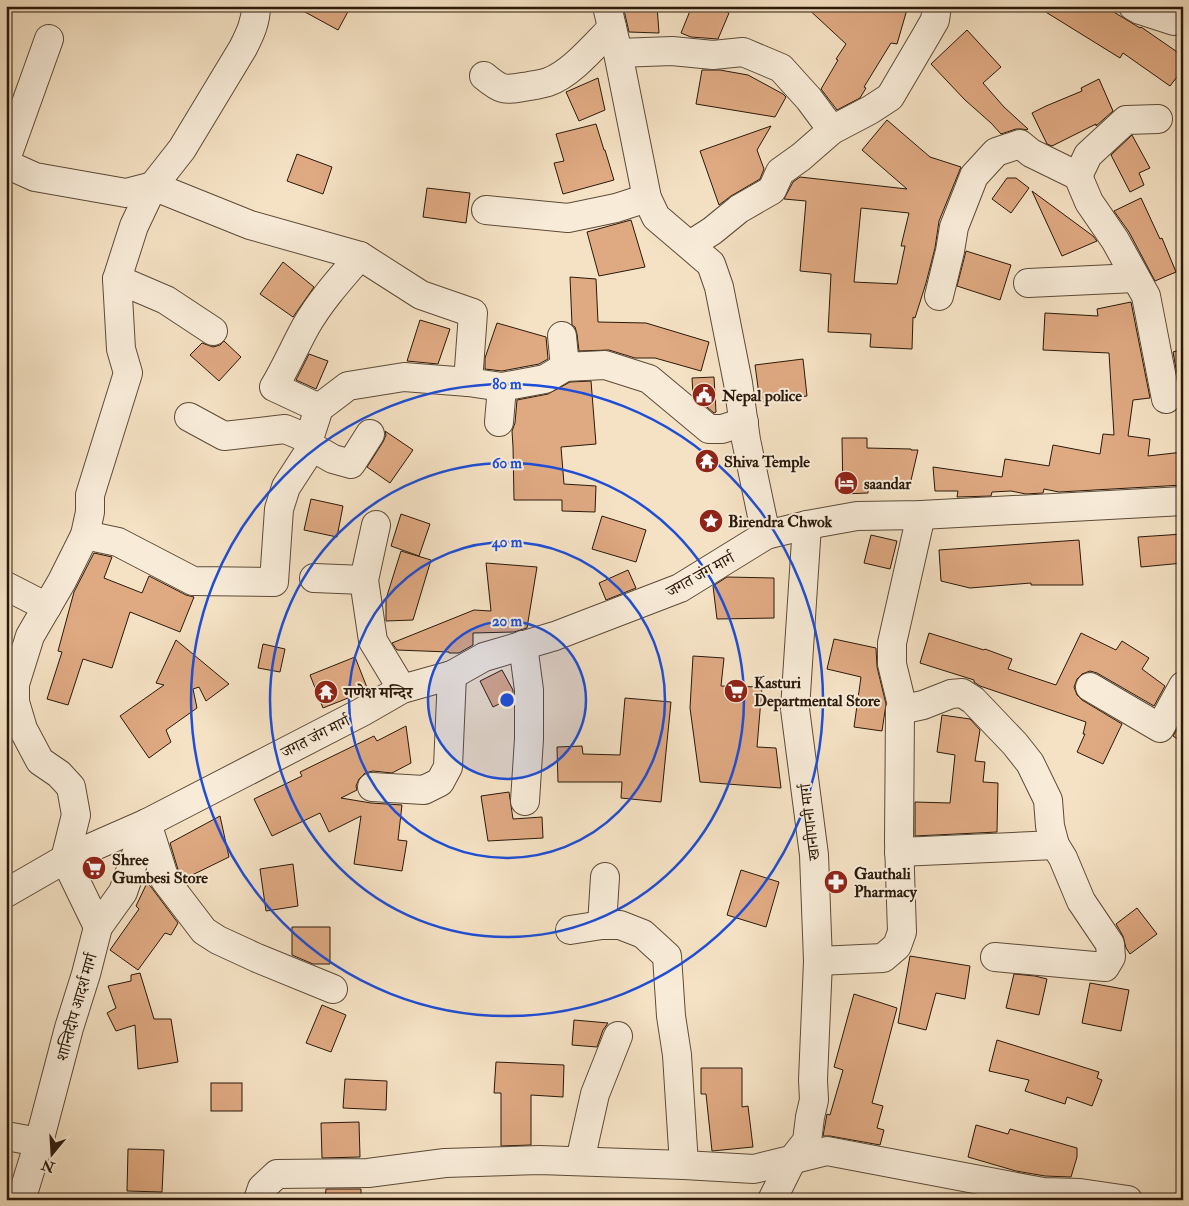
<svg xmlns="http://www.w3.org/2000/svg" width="1189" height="1206" viewBox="0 0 1189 1206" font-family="'IM FELL Double Pica','Noto Serif Devanagari',serif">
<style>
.building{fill:#dfa982;stroke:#2a190a;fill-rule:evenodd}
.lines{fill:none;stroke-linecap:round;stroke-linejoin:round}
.minor-casing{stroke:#5d4b38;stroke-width:30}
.minor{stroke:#f8ecd9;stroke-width:28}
.ring{fill:none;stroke:#1d4ed8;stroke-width:2.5}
.labels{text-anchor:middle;stroke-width:4;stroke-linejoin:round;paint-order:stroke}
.poi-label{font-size:16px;font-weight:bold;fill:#2a190a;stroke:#f8ecd9;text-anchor:start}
.street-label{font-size:16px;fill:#2a190a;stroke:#f8ecd9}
.centre{fill:#1d4ed8;stroke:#f8ecd9;stroke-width:2.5}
.ring-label{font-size:15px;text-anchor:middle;font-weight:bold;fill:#1d4ed8;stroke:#f8ecd9;stroke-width:4;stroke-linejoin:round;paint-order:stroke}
</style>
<rect width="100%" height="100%" fill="#f5e2c4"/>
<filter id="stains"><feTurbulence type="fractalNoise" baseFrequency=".004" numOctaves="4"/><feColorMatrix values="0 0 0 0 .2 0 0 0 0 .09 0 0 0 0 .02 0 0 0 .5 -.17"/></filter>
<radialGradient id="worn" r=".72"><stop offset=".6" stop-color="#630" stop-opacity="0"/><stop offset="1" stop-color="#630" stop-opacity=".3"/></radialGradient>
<g class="building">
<path d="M294,6H351L338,30Z"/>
<path d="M623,6H657L659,33L629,32Z"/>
<path d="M692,6H713L729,13L718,39L691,37L681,33Z"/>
<path d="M805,6H908L897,44L891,43L864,87L866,88L860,98L837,110L821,89L838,60L836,59L846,44Z"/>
<path d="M1036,6H1104L1140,28L1141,27L1183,56V69L1170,86L1123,53L1120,58Z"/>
<path d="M967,30L1001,67L983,83L1004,107L1028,129L1027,130L1022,129H1016L1001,134L991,123L965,100L931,64Z"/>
<path d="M702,70H720L748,75L783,94L786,97L775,117L696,104Z"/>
<path d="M598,78L605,110L579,121L566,92Z"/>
<path d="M1099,79L1113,111L1096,126V124L1052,146L1047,144L1032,113L1046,106L1082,91L1081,88Z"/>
<path d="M887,120L930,157L961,167L939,221L935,248L926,283L915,318L913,317L912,349L870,347L871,334L828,332L831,274L800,271L806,201L784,199L793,182L800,177L907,189L862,150ZM861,208L909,213L901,246H905L897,284L854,282Z"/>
<path d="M596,124L604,150H605L614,180L563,194L554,163L564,161L556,134Z"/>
<path d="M771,126L757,150L764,169L760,179L731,196L719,205L700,151Z"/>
<path d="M1132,135L1150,168L1139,173L1144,185L1130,192L1111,155Z"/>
<path d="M297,154L332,167L323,194L287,181Z"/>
<path d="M1007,178H1016L1029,188L1011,213L992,199Z"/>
<path d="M427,188L470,193L466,223L423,217Z"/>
<path d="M1032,191L1093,236L1097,241L1062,256Z"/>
<path d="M1141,198L1160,239L1162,238L1176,272L1155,281L1129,232L1114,211Z"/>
<path d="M631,220L645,267L599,276L587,232Z"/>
<path d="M966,251L1011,265L1000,300L957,286Z"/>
<path d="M283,262L314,287L293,317L260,294Z"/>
<path d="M570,277L596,279L598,322L646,323L709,342L701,371L655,358H635L609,350L579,351L577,334L575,327L572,325Z"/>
<path d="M1131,302L1150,398L1133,400L1128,436L1150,439L1148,456L1183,452V485L1059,492L1044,489L1043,493L1026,494L1011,491L992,492L991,496L957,497L958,491H935L933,467L1002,477L1005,459L1049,466L1053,445L1100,454L1103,434L1114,435L1109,353L1043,350L1045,313L1098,316L1097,309Z"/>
<path d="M420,320L450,329L438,364L407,361Z"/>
<path d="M497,323L546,337L548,359L539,364L502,371L485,369V358Z"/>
<path d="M224,341L241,357L219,381L190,355L202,343L213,347L220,345Z"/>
<path d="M1183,349V390H1180L1173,352Z"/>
<path d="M309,354L328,361L316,389L296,380Z"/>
<path d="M803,359L807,396L760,402L755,365Z"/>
<path d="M714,377L716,412L714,413L693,395L692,378Z"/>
<path d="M591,381L596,444L561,447L564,484L596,486L595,512L562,511V500H514L513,447L512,431L515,423L517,400L548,394L570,382Z"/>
<path d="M385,431L413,450L390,483L367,467L383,442L386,435Z"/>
<path d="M842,438H867V448L911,449V450H918L909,489L868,488V493L843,494Z"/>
<path d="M311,499L343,506L337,537L304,530Z"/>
<path d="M401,514L430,524L419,556L391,546Z"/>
<path d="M602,516L646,530L636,562L592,549Z"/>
<path d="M1183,534V563L1141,567L1138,537Z"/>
<path d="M871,535L897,541L890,569L864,563Z"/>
<path d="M1079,540L1083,585H1031V583L970,588L941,581L939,550Z"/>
<path d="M401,551L431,560L413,620L386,621V599Z"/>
<path d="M94,553L112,557L104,578L142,593L149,576L186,595L194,597L180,632L130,612L112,668L83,659L68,705L47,699L62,652L58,651L74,592Z"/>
<path d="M486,563L537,567L527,628L514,632L473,633V645L459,653H449V652L397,650L392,643L474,610L491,611Z"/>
<path d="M628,570L636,588L606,600L599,583Z"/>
<path d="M727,577L774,578V618L717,619L713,586Z"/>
<path d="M929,633L984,650L985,649L1012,659L1008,669L1056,685L1081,633L1116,650L1122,641L1149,658L1142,669L1165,686L1154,706L1097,673L1090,671L1082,674L1077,679L1074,687L1077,695L1082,700L1122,724L1103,764L1077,752L1085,734H1083L1086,722L980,686L974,682V680L920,663Z"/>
<path d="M834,639L876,648L877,667L886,704L882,731L854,727L861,677L827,669Z"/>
<path d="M176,640L229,684L206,701L199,687L193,689L197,708L166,730L171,742L149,758L120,716L164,685L156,683Z"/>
<path d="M263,644L285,649L280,672L258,668Z"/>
<path d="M693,656L724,658L721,686L762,687L757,747L776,748L781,788L700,782L690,708Z"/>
<path d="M355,657L368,690L323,708L310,675Z"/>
<path d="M502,670L513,690V697L493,707L480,681Z"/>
<path d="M625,698L671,702L661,802L621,798L622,782H558L557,747L582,746L583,754L620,755Z"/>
<path d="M942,715L970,719L980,730L975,761L985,762L983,782L998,783L997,832L915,836V802L950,803L955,755L937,752Z"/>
<path d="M1183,719V743L1173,736Z"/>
<path d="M406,726L411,763L392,773L373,771L365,773L359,779L356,786L357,790L341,798L371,803L402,805L398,840L407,841L402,871L354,864L361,816L329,832L320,813L272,836L254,799L302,776L300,772L374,736L377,741Z"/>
<path d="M509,792L513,819L542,817L543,838L488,841L481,796Z"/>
<path d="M220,816L229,857L184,879L179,873L170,843Z"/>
<path d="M293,864L298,906L266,911L260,869Z"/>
<path d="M741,870L779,882L766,927L727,915Z"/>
<path d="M147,883L151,887L178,923L171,935L165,933L138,970L110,950L139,909L136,906Z"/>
<path d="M1137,908L1157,934L1130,954L1126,948L1123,936L1116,924Z"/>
<path d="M292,927H330V964H313L292,955Z"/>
<path d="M910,956L970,966L965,999L936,993L926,1030L898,1023Z"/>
<path d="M140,973L154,1019H171L178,1062L138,1069L135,1025L116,1031L107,1013L116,1008L108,986L131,981V975Z"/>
<path d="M1014,974L1035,976L1047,979L1039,1015L1006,1008Z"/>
<path d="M1090,983L1129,990L1121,1031L1082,1023Z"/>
<path d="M854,994L897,1008L872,1103L883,1106L877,1128L884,1130L880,1145L830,1136H823L827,1114L830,1115L843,1070L834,1067Z"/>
<path d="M322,1005L346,1015L331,1052L306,1043Z"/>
<path d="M574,1020L608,1023L603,1030L597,1047L572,1045Z"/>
<path d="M997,1040L1099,1072L1097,1078L1102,1080L1092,1106L1067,1097L1065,1104L1025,1091L1029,1080L989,1071Z"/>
<path d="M496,1062L564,1065L563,1097L531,1095V1145L501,1146V1093H494Z"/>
<path d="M701,1068H742V1107L748,1106L753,1147L712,1151L706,1094H701Z"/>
<path d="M345,1079L387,1081L386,1110L343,1108Z"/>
<rect x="211" y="1083" width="31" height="28"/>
<path d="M359,1122L360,1157L322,1158L321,1123Z"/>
<path d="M976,1125L1008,1134L1010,1129L1077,1148V1157L1071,1177L1045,1176L1016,1171L968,1157Z"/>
<path d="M128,1149L164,1150L162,1192L127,1191Z"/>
<path d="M326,1189H361V1200H325Z"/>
</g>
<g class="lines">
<g class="minor-casing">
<g id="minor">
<path d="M256,6C256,22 250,34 243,48L182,149L153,186L134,226L117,279L121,349L128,373L90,495V512L85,535L118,542L193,581L274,582L279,509L286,487L312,447L309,439L319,408L348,386L404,377L468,382L502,387"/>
<path d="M607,6L618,53L647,198L656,217L711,264L719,287L738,383L746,440L766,535"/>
<path d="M1133,6L1140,10L1174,21L1183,14"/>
<path d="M618,53L672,51L713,55L743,52L781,68L809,99L832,130L870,110L890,97L927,34L935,20L937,6"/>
<path d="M484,76C503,92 505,90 529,86C535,85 542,84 548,82C571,74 595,45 612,28"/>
<path d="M6,159L49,39"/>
<path d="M6,164L35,177L126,193L153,186L250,225L360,256L421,295L473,313L468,382"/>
<path d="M1078,176L1088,155L1126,120L1158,119"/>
<path d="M486,210L568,218L616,208L647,198"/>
<path d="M690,245L712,231L739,209L772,190L780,172L801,157L832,130"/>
<path d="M117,279L166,300L213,331"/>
<path d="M1028,283L1135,278"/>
<path d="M939,296L950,251L954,227L974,176L996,152L1020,144L1031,153L1078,176L1089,202L1115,240L1146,296L1166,399"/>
<path d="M562,336L565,367L605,365L649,379L709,429H722L744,422"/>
<path d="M319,408L274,387C286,367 295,346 306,326C321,300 341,278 360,256"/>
<path d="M189,417L224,436L285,429L309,439"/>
<path d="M499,422L502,387L545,379L565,367"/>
<path d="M312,447L333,459L351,464L370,434"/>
<path d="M376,525L364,580L373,641L402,689"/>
<path d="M85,535L62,581L30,636L15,684V702L23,729L40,761L59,774L71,787L76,815L65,859L98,927"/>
<path d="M314,578L364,580"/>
<path d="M6,586L47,607"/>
<path d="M523,645L529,690V739L525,801"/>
<path d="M1090,687L1160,728L1183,686"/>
<path d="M900,710L923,705L951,694L962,693L973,700L1015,744L1030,763L1048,800L1050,826L1055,845L1063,858L1081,901L1110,944L1111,957L1105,967L995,957"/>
<path d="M372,787L424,790L440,782L448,767L452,675"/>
<path d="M147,823L165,880L204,931L218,940L257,958L333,989"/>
<path d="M899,852L1055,845"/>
<path d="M6,893L65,859L147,823L362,712L402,689L452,675L484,657L555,636L680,588L766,535L807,525L857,516L921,515L1183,501"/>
<path d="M602,925L605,877"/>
<path d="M570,930L602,925H620L643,934L667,956L671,1016L677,1055L684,1165"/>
<path d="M818,961L883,958L897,946L902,932L899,842L900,710L902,705L892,664V643L921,515"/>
<path d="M6,1136L39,1142"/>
<path d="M580,1161L595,1094L618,1036"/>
<path d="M21,1200L39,1142L69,1028L86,974L98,927L123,892L147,823"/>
<path d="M258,1200L262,1188L277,1174L368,1173L445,1163L539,1160L684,1165L754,1169L827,1151L1043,1192L1080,1193L1128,1200"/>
<path d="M772,1200L792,1160L807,1141L810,1117L814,1100L813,1080L818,961L814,855L795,709L807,525"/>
</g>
</g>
<use href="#minor" class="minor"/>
</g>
<circle cx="507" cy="700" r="79" fill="#1d4ed8" fill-opacity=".12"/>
<g class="ring">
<circle cx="507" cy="700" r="79"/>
<circle cx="507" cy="700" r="158"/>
<circle cx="507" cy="700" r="237"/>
<circle cx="507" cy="700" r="316"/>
</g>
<defs>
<g id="civic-disc" transform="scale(1.25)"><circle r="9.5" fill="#8f2418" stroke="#f8ecd9"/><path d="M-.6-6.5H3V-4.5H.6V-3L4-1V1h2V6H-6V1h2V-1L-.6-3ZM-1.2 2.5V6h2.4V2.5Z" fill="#fff"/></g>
<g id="temple-disc" transform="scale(1.25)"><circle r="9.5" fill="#8f2418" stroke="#f8ecd9"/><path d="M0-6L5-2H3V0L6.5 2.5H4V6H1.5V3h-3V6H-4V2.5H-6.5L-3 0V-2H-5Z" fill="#fff"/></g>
<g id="hotel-disc" transform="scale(1.25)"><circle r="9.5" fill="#8f2418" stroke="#f8ecd9"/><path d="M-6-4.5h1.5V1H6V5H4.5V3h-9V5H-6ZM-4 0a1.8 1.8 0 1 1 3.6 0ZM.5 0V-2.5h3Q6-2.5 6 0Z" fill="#fff"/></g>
<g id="sight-disc" transform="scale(1.25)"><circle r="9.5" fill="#8f2418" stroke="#f8ecd9"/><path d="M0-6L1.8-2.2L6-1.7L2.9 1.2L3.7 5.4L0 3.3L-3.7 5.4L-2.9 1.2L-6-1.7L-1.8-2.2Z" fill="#fff"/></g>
<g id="supermarket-disc" transform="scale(1.25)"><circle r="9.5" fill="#8f2418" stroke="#f8ecd9"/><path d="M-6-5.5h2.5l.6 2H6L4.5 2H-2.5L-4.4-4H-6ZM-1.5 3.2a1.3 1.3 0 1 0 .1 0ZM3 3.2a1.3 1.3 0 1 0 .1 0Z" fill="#fff"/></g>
<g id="pharmacy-disc" transform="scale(1.25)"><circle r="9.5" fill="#8f2418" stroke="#f8ecd9"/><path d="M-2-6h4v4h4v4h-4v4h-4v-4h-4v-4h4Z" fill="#fff"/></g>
</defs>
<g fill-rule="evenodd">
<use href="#civic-disc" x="704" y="395"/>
<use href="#temple-disc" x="707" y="461"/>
<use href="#hotel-disc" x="846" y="483"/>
<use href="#sight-disc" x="711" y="521"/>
<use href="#supermarket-disc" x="736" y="691"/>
<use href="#temple-disc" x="326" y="692"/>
<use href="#supermarket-disc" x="94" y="868"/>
<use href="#pharmacy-disc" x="836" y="882"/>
</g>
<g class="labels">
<g class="poi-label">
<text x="722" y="401">Nepal police</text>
<text x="724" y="467">Shiva Temple</text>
<text x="864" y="489">saandar</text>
<text x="728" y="527">Birendra Chwok</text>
<text x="754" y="688">Kasturi<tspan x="754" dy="18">Departmental Store</tspan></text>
<text x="344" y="698">गणेश मन्दिर</text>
<text x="112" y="865">Shree<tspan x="112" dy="18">Gumbesi Store</tspan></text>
<text x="854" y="879">Gauthali<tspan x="854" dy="18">Pharmacy</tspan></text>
</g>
<g class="street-label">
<text transform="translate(700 574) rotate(-29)" y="6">जगत जंग मार्ग</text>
<text transform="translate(315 736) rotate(-27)" y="6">जगत जंग मार्ग</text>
<text transform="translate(809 822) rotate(-97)" y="6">खानीपानी मार्ग</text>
<text transform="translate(76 1007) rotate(-74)" y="6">शान्तिदीप आदर्श मार्ग</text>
</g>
</g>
<circle cx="507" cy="700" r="8" class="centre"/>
<g class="ring-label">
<text x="507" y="389">80 m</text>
<text x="507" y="468">60 m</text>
<text x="507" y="547">40 m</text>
<text x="507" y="626">20 m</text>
</g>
<rect width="1189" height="1206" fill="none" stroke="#f5e2c4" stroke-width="25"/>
<rect x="8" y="8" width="1174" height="1191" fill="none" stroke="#2a190a" stroke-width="2.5"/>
<rect x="12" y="12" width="1164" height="1181" fill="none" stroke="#2a190a"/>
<g transform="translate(52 1154) rotate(198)" stroke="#f8ecd9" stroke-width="4" paint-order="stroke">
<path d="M0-4L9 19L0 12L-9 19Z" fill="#2a190a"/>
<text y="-8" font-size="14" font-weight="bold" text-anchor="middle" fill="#2a190a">N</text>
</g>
<rect width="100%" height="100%" filter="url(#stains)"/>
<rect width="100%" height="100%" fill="url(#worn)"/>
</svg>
